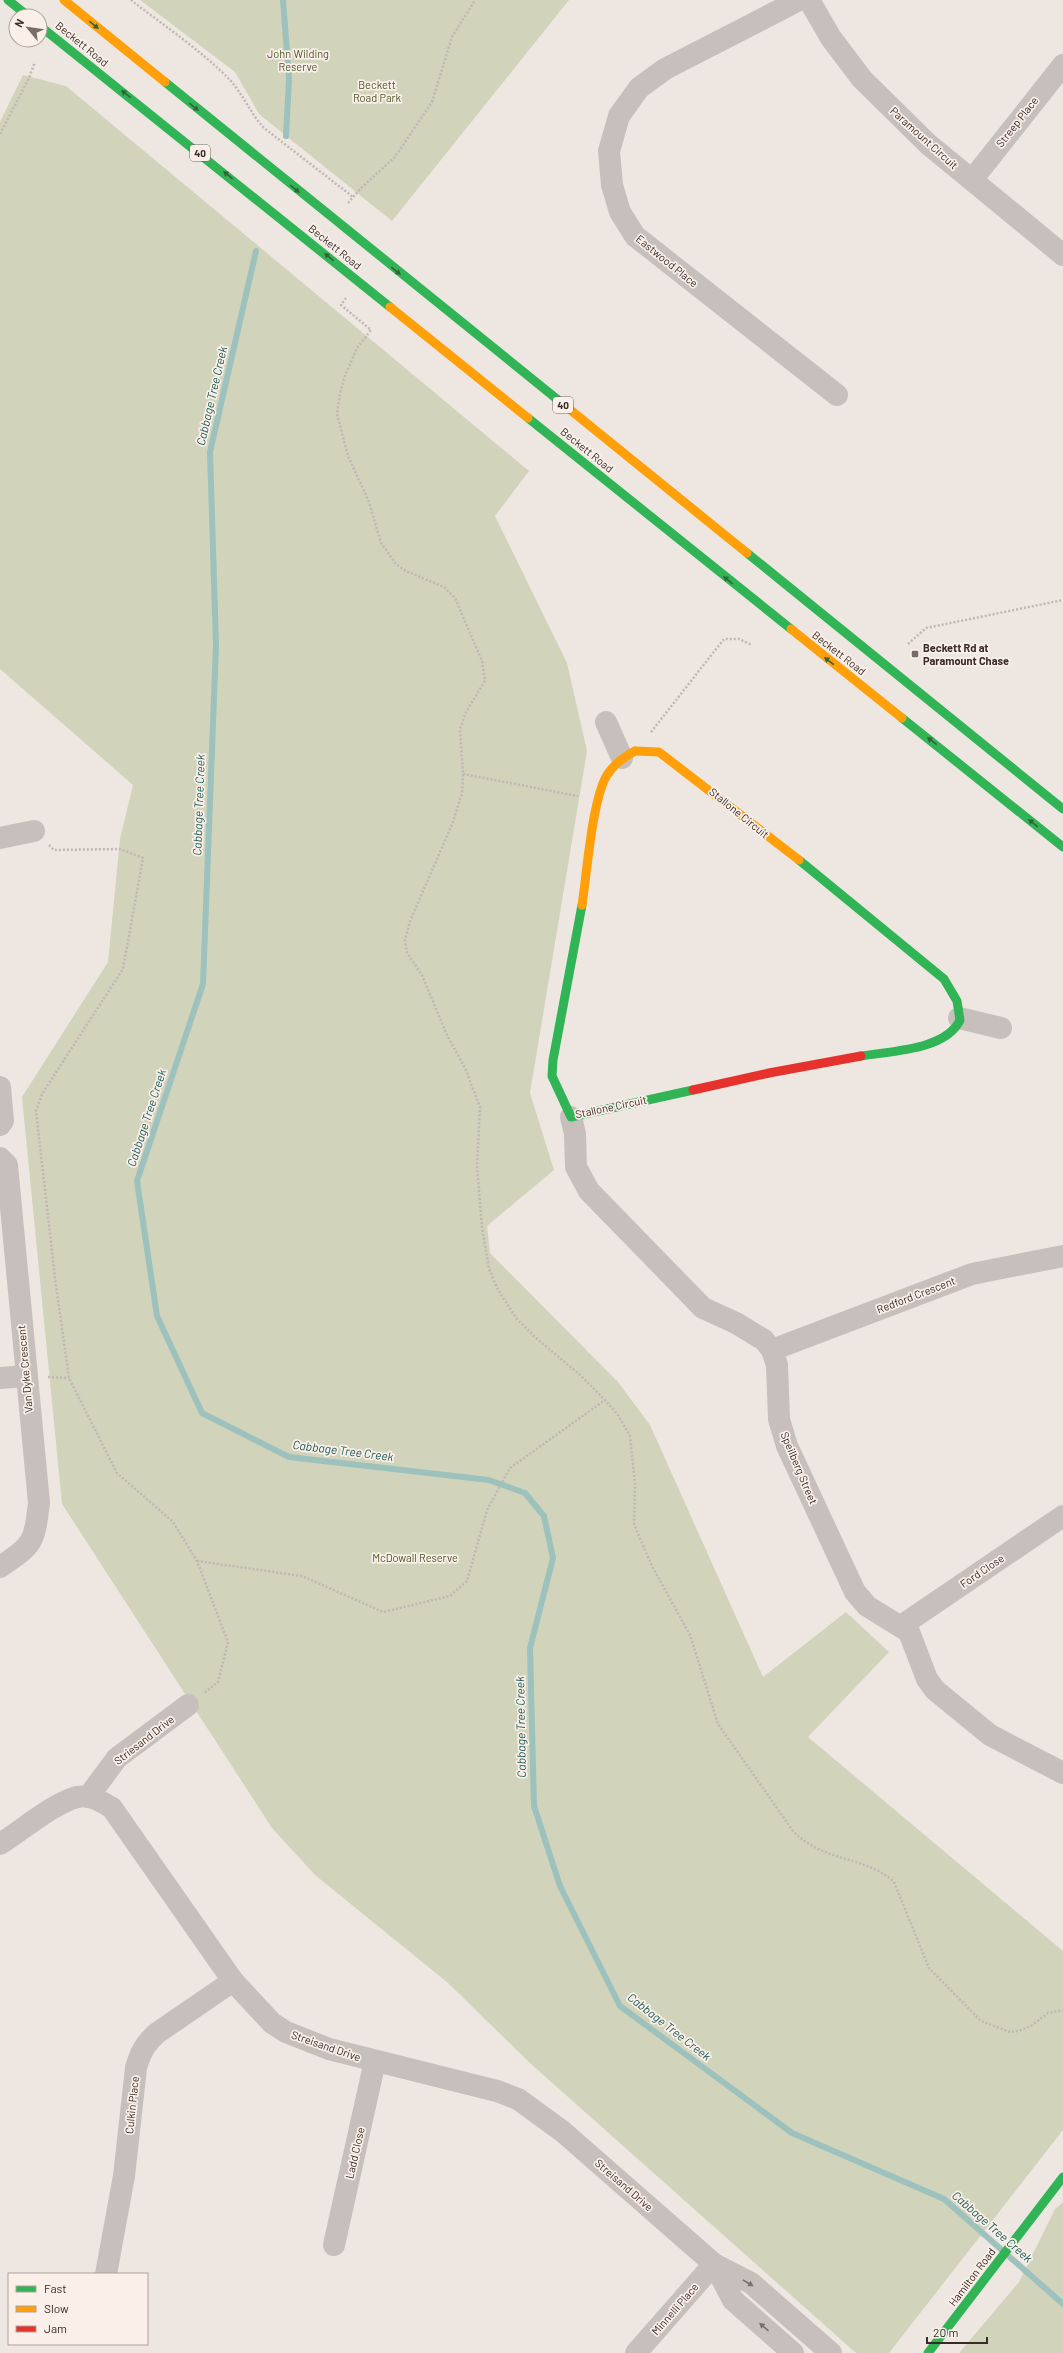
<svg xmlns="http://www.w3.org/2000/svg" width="1063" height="2353" viewBox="0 0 1063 2353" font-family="Barlow,sans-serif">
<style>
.green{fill:#d2d3bb}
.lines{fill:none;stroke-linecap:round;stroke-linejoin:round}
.stream{stroke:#9dc1bd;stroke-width:6}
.path{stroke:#c0b7b3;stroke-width:2.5;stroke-dasharray:2 2;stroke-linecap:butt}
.street{stroke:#c7bfbb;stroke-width:22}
.fast{stroke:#30b455;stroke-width:9}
.slow{stroke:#ff9f0a;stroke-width:9}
.jam{stroke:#e5322d;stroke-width:9}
.oneway{fill:#35623a}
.oneway2{fill:#786e6a}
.poi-dot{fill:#786d69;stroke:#faf0e9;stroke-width:1.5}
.labels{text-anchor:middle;stroke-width:3.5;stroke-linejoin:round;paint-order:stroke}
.shield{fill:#faf0e9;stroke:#726662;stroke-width:1}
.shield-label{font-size:10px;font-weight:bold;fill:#382b28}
.street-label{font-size:11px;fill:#382b28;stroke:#faf0e9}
.park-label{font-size:11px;fill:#4d582b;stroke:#faf0e9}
.poi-label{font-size:11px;font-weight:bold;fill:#382b28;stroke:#faf0e9;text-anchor:start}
.water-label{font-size:12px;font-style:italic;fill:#1c5c58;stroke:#faf0e9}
</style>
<rect width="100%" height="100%" fill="#eee7e1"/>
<g class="green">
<path d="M140,0H569L392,221L259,114L235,72Z"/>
<path d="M23,75L66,86L529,471L495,516L567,663L587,751L530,1093L554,1170L487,1226L490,1253L618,1382L650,1425L763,1677L846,1612L889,1652L808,1737L1063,1951V2130L889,2353H856L531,2064L448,1983L315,1875L272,1828L62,1504L22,1097L108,962L120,839L133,785L0,669V122Z"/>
<path d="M1063,2202V2353H959L1019,2282L1055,2209Z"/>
</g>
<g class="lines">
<g class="stream">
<path d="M283,0L289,79L286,136"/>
<path d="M256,251L210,452L216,645L203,984L137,1181L157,1316L202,1413L289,1457L489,1480L525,1493L544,1516L553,1558L530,1648L534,1806L560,1886L620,2006L792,2133L944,2199L1063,2304"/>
</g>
<g class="path">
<path d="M131,0C163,25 202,51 230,80C243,94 250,113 264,128L353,197"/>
<path d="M0,134L29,78L35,62"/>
<path d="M348,203L360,189L395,157L432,102L452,37L475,0"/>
<path d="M346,298L341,305L371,330L357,348L344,378L340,394L337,414L348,456L369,502L381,543L396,564L406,571L444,587L455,598L482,661L485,681L466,712L460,729L463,774L462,793L453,822L410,921L405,940L407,953L422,975L446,1033L465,1068L480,1107L477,1166L482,1228L489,1269L498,1290L517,1319L536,1338L579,1374L605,1400L618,1415L630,1436L635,1484L634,1524L641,1541L652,1566L690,1635L718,1724L793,1831C824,1863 867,1856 894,1882L929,1968L981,2021L1010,2032L1019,2031L1031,2026L1048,2013L1063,2010"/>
<path d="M908,644L926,628L1063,600"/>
<path d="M651,732L724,639H739L752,645"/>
<path d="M463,774L578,796"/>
<path d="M49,845L54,850L120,849L143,858L123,969L42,1094L36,1111L56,1286L69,1378L117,1473L173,1522L197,1561L228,1642L218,1682L204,1693"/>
<path d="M48,1377L69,1378"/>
<path d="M197,1561L302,1576L383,1612L450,1596L467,1581L487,1510L510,1468L605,1400"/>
</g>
<g class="street">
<path d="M799,0L665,69L639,88L619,116L609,151L612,185L620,212L635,236L837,395"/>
<path d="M809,0L831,38L862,79L928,144L1063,255"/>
<path d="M972,180L1063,65"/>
<path d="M606,722L622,758"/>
<path d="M0,838L34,831"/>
<path d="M959,1018L1001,1028"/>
<path d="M0,1087L3,1121L0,1125"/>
<path d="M571,1117L575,1134L576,1167L589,1191L703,1308L736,1323L764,1340L772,1350L777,1365L779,1419L787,1446L855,1592L867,1606L909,1632L927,1679L935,1690L990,1735L1063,1773"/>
<path d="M0,1158L7,1165L39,1503C34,1543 34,1544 0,1567"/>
<path d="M772,1350L972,1274L1063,1256"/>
<path d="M0,1378L25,1376"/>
<path d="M901,1626L1063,1516"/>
<path d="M88,1797L117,1758L188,1705"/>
<path d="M0,1844C21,1831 54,1803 77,1797C89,1794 103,1802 112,1808L233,1981L272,2023L286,2032L329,2049L497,2091L518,2099L562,2131L714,2264L751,2283L831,2353"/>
<path d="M334,2245L375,2061"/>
<path d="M714,2264L733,2300L793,2353"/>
<path d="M106,2274L124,2176L136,2068C140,2053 145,2044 157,2033L233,1981"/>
<path d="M636,2353L714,2264"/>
</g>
<g class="fast">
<path d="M8,0L28,16"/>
<path d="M40,26L390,307"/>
<path d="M165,82L568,408"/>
<path d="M528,418L791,629"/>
<path d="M747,553L1063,809"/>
<path d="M902,718L1063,847"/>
<path d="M799,860L944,979L957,1001L960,1020C946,1050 891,1051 861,1056"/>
<path d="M582,905L553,1060L552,1076L571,1117L693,1090"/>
<path d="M928,2353L1063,2177"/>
</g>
<g class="slow">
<path d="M64,0L165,82"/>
<path d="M390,307L528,418"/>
<path d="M568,408L747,553"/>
<path d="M791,629L902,718"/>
<path d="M635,751L659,752L799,860"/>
<path d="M582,905C587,873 592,800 607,775C614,764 624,757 635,751"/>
</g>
<path class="jam" d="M693,1090L769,1073L861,1056"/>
</g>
<defs><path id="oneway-solid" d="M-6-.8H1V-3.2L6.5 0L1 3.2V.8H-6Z"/></defs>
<g class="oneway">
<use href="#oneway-solid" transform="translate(94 25) rotate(39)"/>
<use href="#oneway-solid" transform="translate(126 94) rotate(-142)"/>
<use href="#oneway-solid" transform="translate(194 107) rotate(39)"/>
<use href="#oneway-solid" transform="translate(228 175) rotate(-141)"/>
<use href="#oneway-solid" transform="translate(295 189) rotate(39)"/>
<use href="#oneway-solid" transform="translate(329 257) rotate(-141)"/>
<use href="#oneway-solid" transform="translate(396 271) rotate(39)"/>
<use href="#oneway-solid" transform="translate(728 580) rotate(-141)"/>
<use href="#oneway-solid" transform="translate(829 661) rotate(-142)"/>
<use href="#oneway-solid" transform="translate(932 741) rotate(-142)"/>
<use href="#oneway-solid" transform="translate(1033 823) rotate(-141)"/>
</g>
<g class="oneway2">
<use href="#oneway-solid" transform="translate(748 2283) rotate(31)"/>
<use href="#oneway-solid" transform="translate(764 2327) rotate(-139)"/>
</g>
<rect class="poi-dot" x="911" y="650" width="8" height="8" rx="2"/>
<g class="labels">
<g class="shield">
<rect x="190" y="145" width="20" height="16" rx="3"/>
<rect x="553" y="397" width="20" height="16" rx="3"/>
</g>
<g class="shield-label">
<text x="200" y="157">40</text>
<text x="563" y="409">40</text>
</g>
<g class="street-label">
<text transform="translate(82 44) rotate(39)" y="4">Beckett Road</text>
<text transform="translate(1017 122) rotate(-52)" y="4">Streep Place</text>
<text transform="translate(924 138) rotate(42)" y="4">Paramount Circuit</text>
<text transform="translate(335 247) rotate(39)" y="4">Beckett Road</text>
<text transform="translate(667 261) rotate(39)" y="4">Eastwood Place</text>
<text transform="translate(587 450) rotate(39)" y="4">Beckett Road</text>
<text transform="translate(839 653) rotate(38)" y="4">Beckett Road</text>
<text transform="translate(739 813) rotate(39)" y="4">Stallone Circuit</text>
<text transform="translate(611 1107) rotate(-12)" y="4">Stallone Circuit</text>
<text transform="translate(916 1295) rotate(-21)" y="4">Redford Crescent</text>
<text transform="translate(25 1369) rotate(-95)" y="4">Van Dyke Crescent</text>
<text transform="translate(799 1468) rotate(67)" y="4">Speilberg Street</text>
<text transform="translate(982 1571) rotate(-34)" y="4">Ford Close</text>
<text transform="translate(144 1740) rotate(-38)" y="4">Striesand Drive</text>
<text transform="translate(326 2046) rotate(19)" y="4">Streisand Drive</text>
<text transform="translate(132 2105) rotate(-84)" y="4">Culkin Place</text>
<text transform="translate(355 2153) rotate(-77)" y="4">Ladd Close</text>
<text transform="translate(624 2185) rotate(41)" y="4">Streisand Drive</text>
<text transform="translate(972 2277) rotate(-53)" y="4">Hamilton Road</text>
<text transform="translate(675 2309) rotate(-49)" y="4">Minnelli Place</text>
</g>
<g class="park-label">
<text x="298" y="58">John Wilding<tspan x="298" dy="13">Reserve</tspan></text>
<text x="377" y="89">Beckett<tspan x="377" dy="13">Road Park</tspan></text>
<text x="415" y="1562">McDowall Reserve</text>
</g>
<g class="poi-label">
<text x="923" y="652">Beckett Rd at<tspan x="923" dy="13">Paramount Chase</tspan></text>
</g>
<g class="water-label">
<text transform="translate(212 396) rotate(-77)" y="4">Cabbage Tree Creek</text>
<text transform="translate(199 805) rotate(-88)" y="4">Cabbage Tree Creek</text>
<text transform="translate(147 1118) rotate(-72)" y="4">Cabbage Tree Creek</text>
<text transform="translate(343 1451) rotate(7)" y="4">Cabbage Tree Creek</text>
<text transform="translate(521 1727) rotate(-91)" y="4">Cabbage Tree Creek</text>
<text transform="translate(669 2027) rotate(38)" y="4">Cabbage Tree Creek</text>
<text transform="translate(992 2227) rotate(41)" y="4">Cabbage Tree Creek</text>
</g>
</g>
<rect x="8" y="2273" width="140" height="72" fill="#faf0e9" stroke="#aca19c"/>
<rect x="16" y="2286" width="20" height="6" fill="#30b455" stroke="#aca19c"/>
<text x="44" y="2293" font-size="12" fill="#382b28">Fast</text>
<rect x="16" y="2306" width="20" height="6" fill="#ff9f0a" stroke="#aca19c"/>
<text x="44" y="2313" font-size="12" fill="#382b28">Slow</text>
<rect x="16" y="2326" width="20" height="6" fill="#e5322d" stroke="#aca19c"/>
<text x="44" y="2333" font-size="12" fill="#382b28">Jam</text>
<g transform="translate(28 28) rotate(299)"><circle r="19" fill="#faf0e9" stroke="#aca19c"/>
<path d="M0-3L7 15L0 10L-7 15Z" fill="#786d69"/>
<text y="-6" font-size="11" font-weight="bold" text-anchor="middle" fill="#382b28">N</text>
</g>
<path d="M927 2337v6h60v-6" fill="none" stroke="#382b28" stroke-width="2"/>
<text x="933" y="2337" font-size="12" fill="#382b28" stroke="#faf0e9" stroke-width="3" paint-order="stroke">20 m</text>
</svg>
